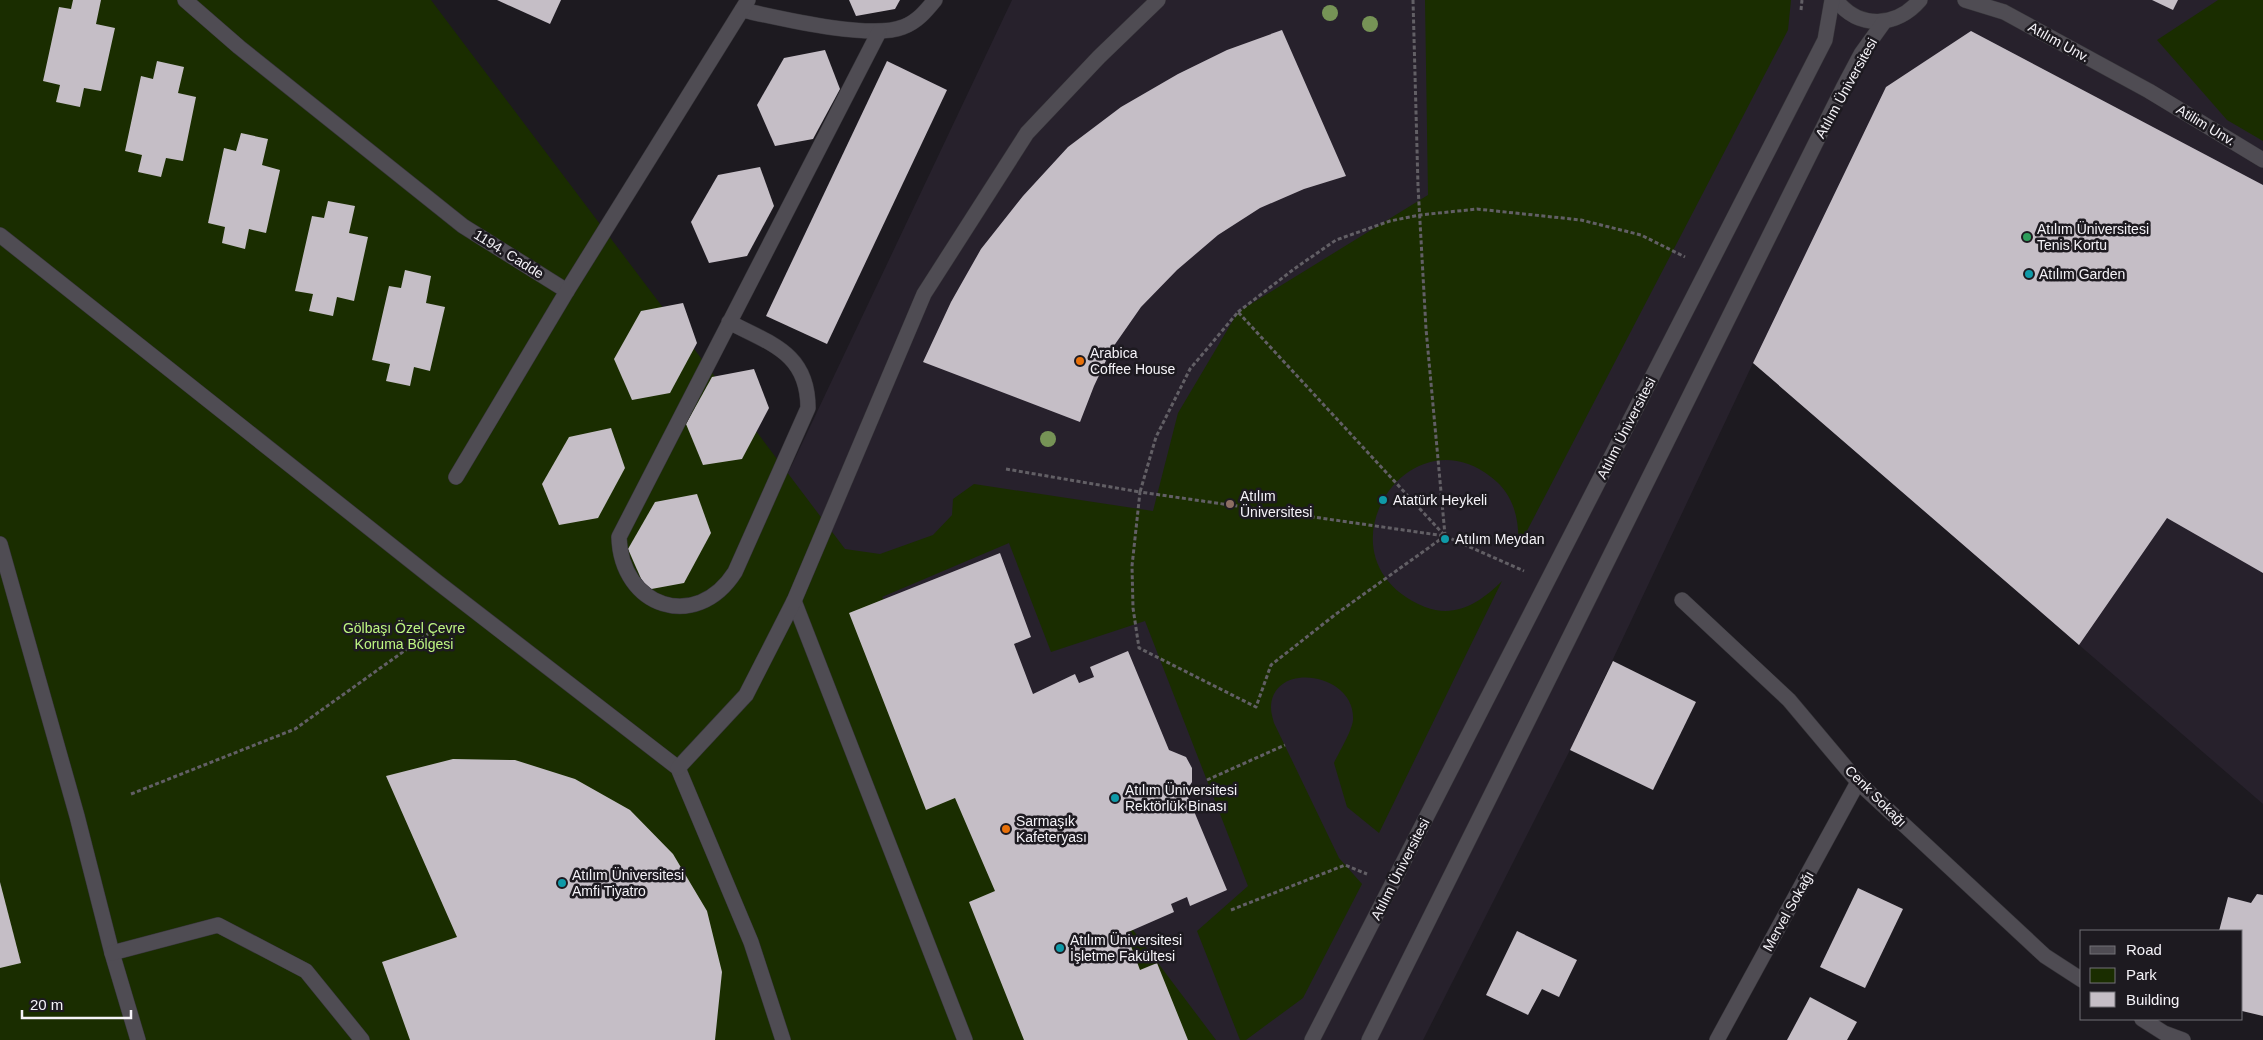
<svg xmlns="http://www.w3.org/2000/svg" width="2263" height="1040" viewBox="0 0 2263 1040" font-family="Arial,sans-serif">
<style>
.built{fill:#27212c}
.green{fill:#1a2d00}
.building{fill:#c5bec6}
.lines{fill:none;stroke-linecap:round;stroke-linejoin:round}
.lane-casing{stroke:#37353a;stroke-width:16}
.street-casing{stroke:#37353a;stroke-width:16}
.path{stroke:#625f65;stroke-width:3;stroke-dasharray:4 2.5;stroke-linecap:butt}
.lane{stroke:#4f4c53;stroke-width:15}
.street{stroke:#4f4c53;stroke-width:15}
.tree{fill:#769356}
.leisure-dot{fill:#2e9e5b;stroke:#1d1a20;stroke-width:2}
.culture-dot{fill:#0f9aa8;stroke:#1d1a20;stroke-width:2}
.food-dot{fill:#e8710a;stroke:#1d1a20;stroke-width:2}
.education-dot{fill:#8d6e63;stroke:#1d1a20;stroke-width:2}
.labels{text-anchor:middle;stroke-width:5;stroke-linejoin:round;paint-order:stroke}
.street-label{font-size:14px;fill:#f5f3f8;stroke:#1d1a20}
.poi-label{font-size:14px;fill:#f5f3f8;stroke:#1d1a20;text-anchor:start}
.park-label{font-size:14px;fill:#bef682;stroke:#1d1a20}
</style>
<rect width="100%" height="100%" fill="#1d1a20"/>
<path class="built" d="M1012,0H2263V804L1753,363L1570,750L1423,1040H0V161L692,676Z"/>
<g class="green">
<path d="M0,0H431L845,549L880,554L933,535L952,515L953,499L974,484L1153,511L1178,413L1238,312L1428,195L1425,0H1791L1788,30L1518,548C1520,520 1514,494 1491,477C1405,410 1312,561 1425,607C1456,619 1481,602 1502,581L1379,833L1347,807L1334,763C1339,752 1352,731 1353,720C1356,672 1271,660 1271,708C1271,713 1273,719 1274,723L1339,858L1362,884L1303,998L1246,1040H1240L1197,931L1248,886L1145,621L1051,652L1009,543L882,597L1216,1040H0Z"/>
<path d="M2218,0H2263V141L2227,120L2157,40Z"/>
</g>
<g class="building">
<path d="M73,0H101L96,24L115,28L101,91L84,88L80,107L56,102L60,85L43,81L59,7L71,9Z"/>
<path d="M497,0H561L550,24Z"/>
<path d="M849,0H900L895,9L856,16Z"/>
<path d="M2152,0H2178L2173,10Z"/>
<path d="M1282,30L1346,176L1304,189L1260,208L1218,235L1177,270L1141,307L1111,350L1094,386L1080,422L923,362L951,302L981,249L1023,196L1068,147L1121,107L1178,74L1227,50Z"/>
<path d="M1971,31L2263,185V573L2167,518L2079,645L1753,363L1886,87Z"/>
<path d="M825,50L840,89L813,139L775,146L757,105L784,58Z"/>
<path d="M157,61L184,67L178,93L196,97L183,161L166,158L161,177L138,172L142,155L125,151L141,76L153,79Z"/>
<path d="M887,61L947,90L827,344L766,316Z"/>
<path d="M241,133L268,139L262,165L280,170L266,233L249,229L245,249L222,243L225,227L208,223L224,148L236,151Z"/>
<path d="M760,167L774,206L747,256L709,263L691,222L718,175Z"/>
<path d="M328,201L355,206L349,233L368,237L354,301L337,297L333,316L309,311L313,294L295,291L312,216L324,218Z"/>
<path d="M405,270L431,276L426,303L445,307L430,371L414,367L410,386L386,381L390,364L372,360L389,286L401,288Z"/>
<path d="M683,303L697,343L670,393L632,400L614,359L641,311Z"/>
<path d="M754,369L769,408L742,459L703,465L686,424L712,377Z"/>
<path d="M611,428L625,468L598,518L559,525L542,484L569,437Z"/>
<path d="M697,494L711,533L684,583L646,590L628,549L655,502Z"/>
<path d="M1000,553L1031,637L1014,644L1033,694L1075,674L1079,683L1094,677L1090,667L1128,651L1169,750L1186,757L1192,768V782L1186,792L1227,890L1190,906L1187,897L1171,904L1174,912L1126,933L1140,970L1157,963L1188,1040H1024L969,902L995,891L955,798L926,810L849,613Z"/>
<path d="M1613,661L1696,702L1653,790L1570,750Z"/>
<path d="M453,759L515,760L575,779L630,810L673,854L707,911L722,972L715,1040H410L382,962L457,937L386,776Z"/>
<path d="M0,882L21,963L0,968Z"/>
<path d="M1858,888L1903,909L1865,988L1820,967Z"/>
<path d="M2257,894L2263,895V1016L2242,1011V931H2219L2228,897L2251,903Z"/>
<path d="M1517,931L1577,960L1559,997L1542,989L1528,1015L1486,995Z"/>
<path d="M1810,997L1857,1022L1847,1040H1787Z"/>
</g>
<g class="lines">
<g class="lane-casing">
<g id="lane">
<path d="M1836,0C1859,30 1897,27 1920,0"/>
<path d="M742,10C779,18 870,40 903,27C917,22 926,11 935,0"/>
<path d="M0,235L436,581L678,768L751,942L783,1040"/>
<path d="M729,322C771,344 808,353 808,408L735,572C696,633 621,607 619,537L879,32"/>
<path d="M0,544L77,816L112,953L138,1040"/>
<path d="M794,601L965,1040"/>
<path d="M678,768L746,695L794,601L924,294L1027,133L1099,57L1158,0"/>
<path d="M112,953L218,925L306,971L362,1040"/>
<path d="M1312,1040L1825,40L1832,0"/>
<path d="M1369,1040L1843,88L1861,54L1884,22"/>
</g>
</g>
<g class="street-casing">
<g id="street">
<path d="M185,0L239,47L463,226L567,291"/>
<path d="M1965,0L2004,12L2149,91L2263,160"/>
<path d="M456,477L567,291L748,0"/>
<path d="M1682,600L1789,700L1858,782L2045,956L2082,980"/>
<path d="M2142,1019L2164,1033L2183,1040"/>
<path d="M1717,1040L1858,782"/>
</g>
</g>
<g class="path">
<path d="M1413,0L1418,186L1426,329L1445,535"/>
<path d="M1801,10L1802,0"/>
<path d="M1238,312L1294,269L1336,240L1390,221L1420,215L1477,209L1581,220L1641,235L1685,257"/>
<path d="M1006,469L1140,492L1156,437L1190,369L1238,312L1445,536"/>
<path d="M1445,536L1336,614L1271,665L1256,707L1139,648L1133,608L1132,566L1140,492L1445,536L1524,571"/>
<path d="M1207,780L1285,745"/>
<path d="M131,794L295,729L428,634"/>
<path d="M1231,910L1345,865L1367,874"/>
</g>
<use href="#lane" class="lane"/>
<use href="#street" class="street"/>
</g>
<g class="tree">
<circle cx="1330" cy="13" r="8"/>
<circle cx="1370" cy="24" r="8"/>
<circle cx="1048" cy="439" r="8"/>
</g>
<circle class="leisure-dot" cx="2027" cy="237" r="5"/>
<g class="culture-dot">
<circle cx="2029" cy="274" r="5"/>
<circle cx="1383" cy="500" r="5"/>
<circle cx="1445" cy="539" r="5"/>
<circle cx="1115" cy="798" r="5"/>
<circle cx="562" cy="883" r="5"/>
<circle cx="1060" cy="948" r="5"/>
</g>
<g class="food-dot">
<circle cx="1080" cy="361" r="5"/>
<circle cx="1006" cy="829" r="5"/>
</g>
<circle class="education-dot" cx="1230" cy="504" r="5"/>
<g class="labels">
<g class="street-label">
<text transform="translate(2059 42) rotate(29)" y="5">Atılım Unv.</text>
<text transform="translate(1846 88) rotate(-61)" y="5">Atılım Üniversitesi</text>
<text transform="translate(2206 125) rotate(31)" y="5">Atilim Unv.</text>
<text transform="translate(509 254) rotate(32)" y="5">1194. Cadde</text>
<text transform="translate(1626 428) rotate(-63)" y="5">Atılım Üniversitesi</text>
<text transform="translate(1876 796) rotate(45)" y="5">Cenk Sokağı</text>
<text transform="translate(1400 869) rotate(-63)" y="5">Atılım Üniversitesi</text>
<text transform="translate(1788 911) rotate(-61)" y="5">Mervel Sokağı</text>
</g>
<g class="poi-label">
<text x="2037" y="234">Atılım Üniversitesi<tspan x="2037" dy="16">Tenis Kortu</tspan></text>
<text x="2039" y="279">Atılım Garden</text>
<text x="1090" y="358">Arabica<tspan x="1090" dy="16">Coffee House</tspan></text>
<text x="1240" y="501">Atılım<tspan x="1240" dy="16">Üniversitesi</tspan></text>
<text x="1393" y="505">Atatürk Heykeli</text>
<text x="1455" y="544">Atılım Meydan</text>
<text x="1125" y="795">Atılım Üniversitesi<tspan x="1125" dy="16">Rektörlük Binası</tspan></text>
<text x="1016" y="826">Sarmaşık<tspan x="1016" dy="16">Kafeteryası</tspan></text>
<text x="572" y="880">Atılım Üniversitesi<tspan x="572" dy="16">Amfi Tiyatro</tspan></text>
<text x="1070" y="945">Atılım Üniversitesi<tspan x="1070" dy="16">İşletme Fakültesi</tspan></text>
</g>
<g class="park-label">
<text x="404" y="633">Gölbaşı Özel Çevre<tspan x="404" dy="16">Koruma Bölgesi</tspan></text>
</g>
</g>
<rect x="2080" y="930" width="162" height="90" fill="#1d1a20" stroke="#737176"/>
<rect x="2090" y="946" width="25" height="8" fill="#4f4c53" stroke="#737176"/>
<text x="2126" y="955" font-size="15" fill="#f5f3f8">Road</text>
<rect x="2090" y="968" width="25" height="15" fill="#1a2d00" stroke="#737176"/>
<text x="2126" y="980" font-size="15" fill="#f5f3f8">Park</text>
<rect x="2090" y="992" width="25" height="15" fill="#c5bec6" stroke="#737176"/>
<text x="2126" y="1005" font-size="15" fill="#f5f3f8">Building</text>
<path d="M22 1010v8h109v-8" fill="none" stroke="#f5f3f8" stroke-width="2.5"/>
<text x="30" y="1010" font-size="15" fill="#f5f3f8" stroke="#1d1a20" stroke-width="4" paint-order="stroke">20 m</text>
</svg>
